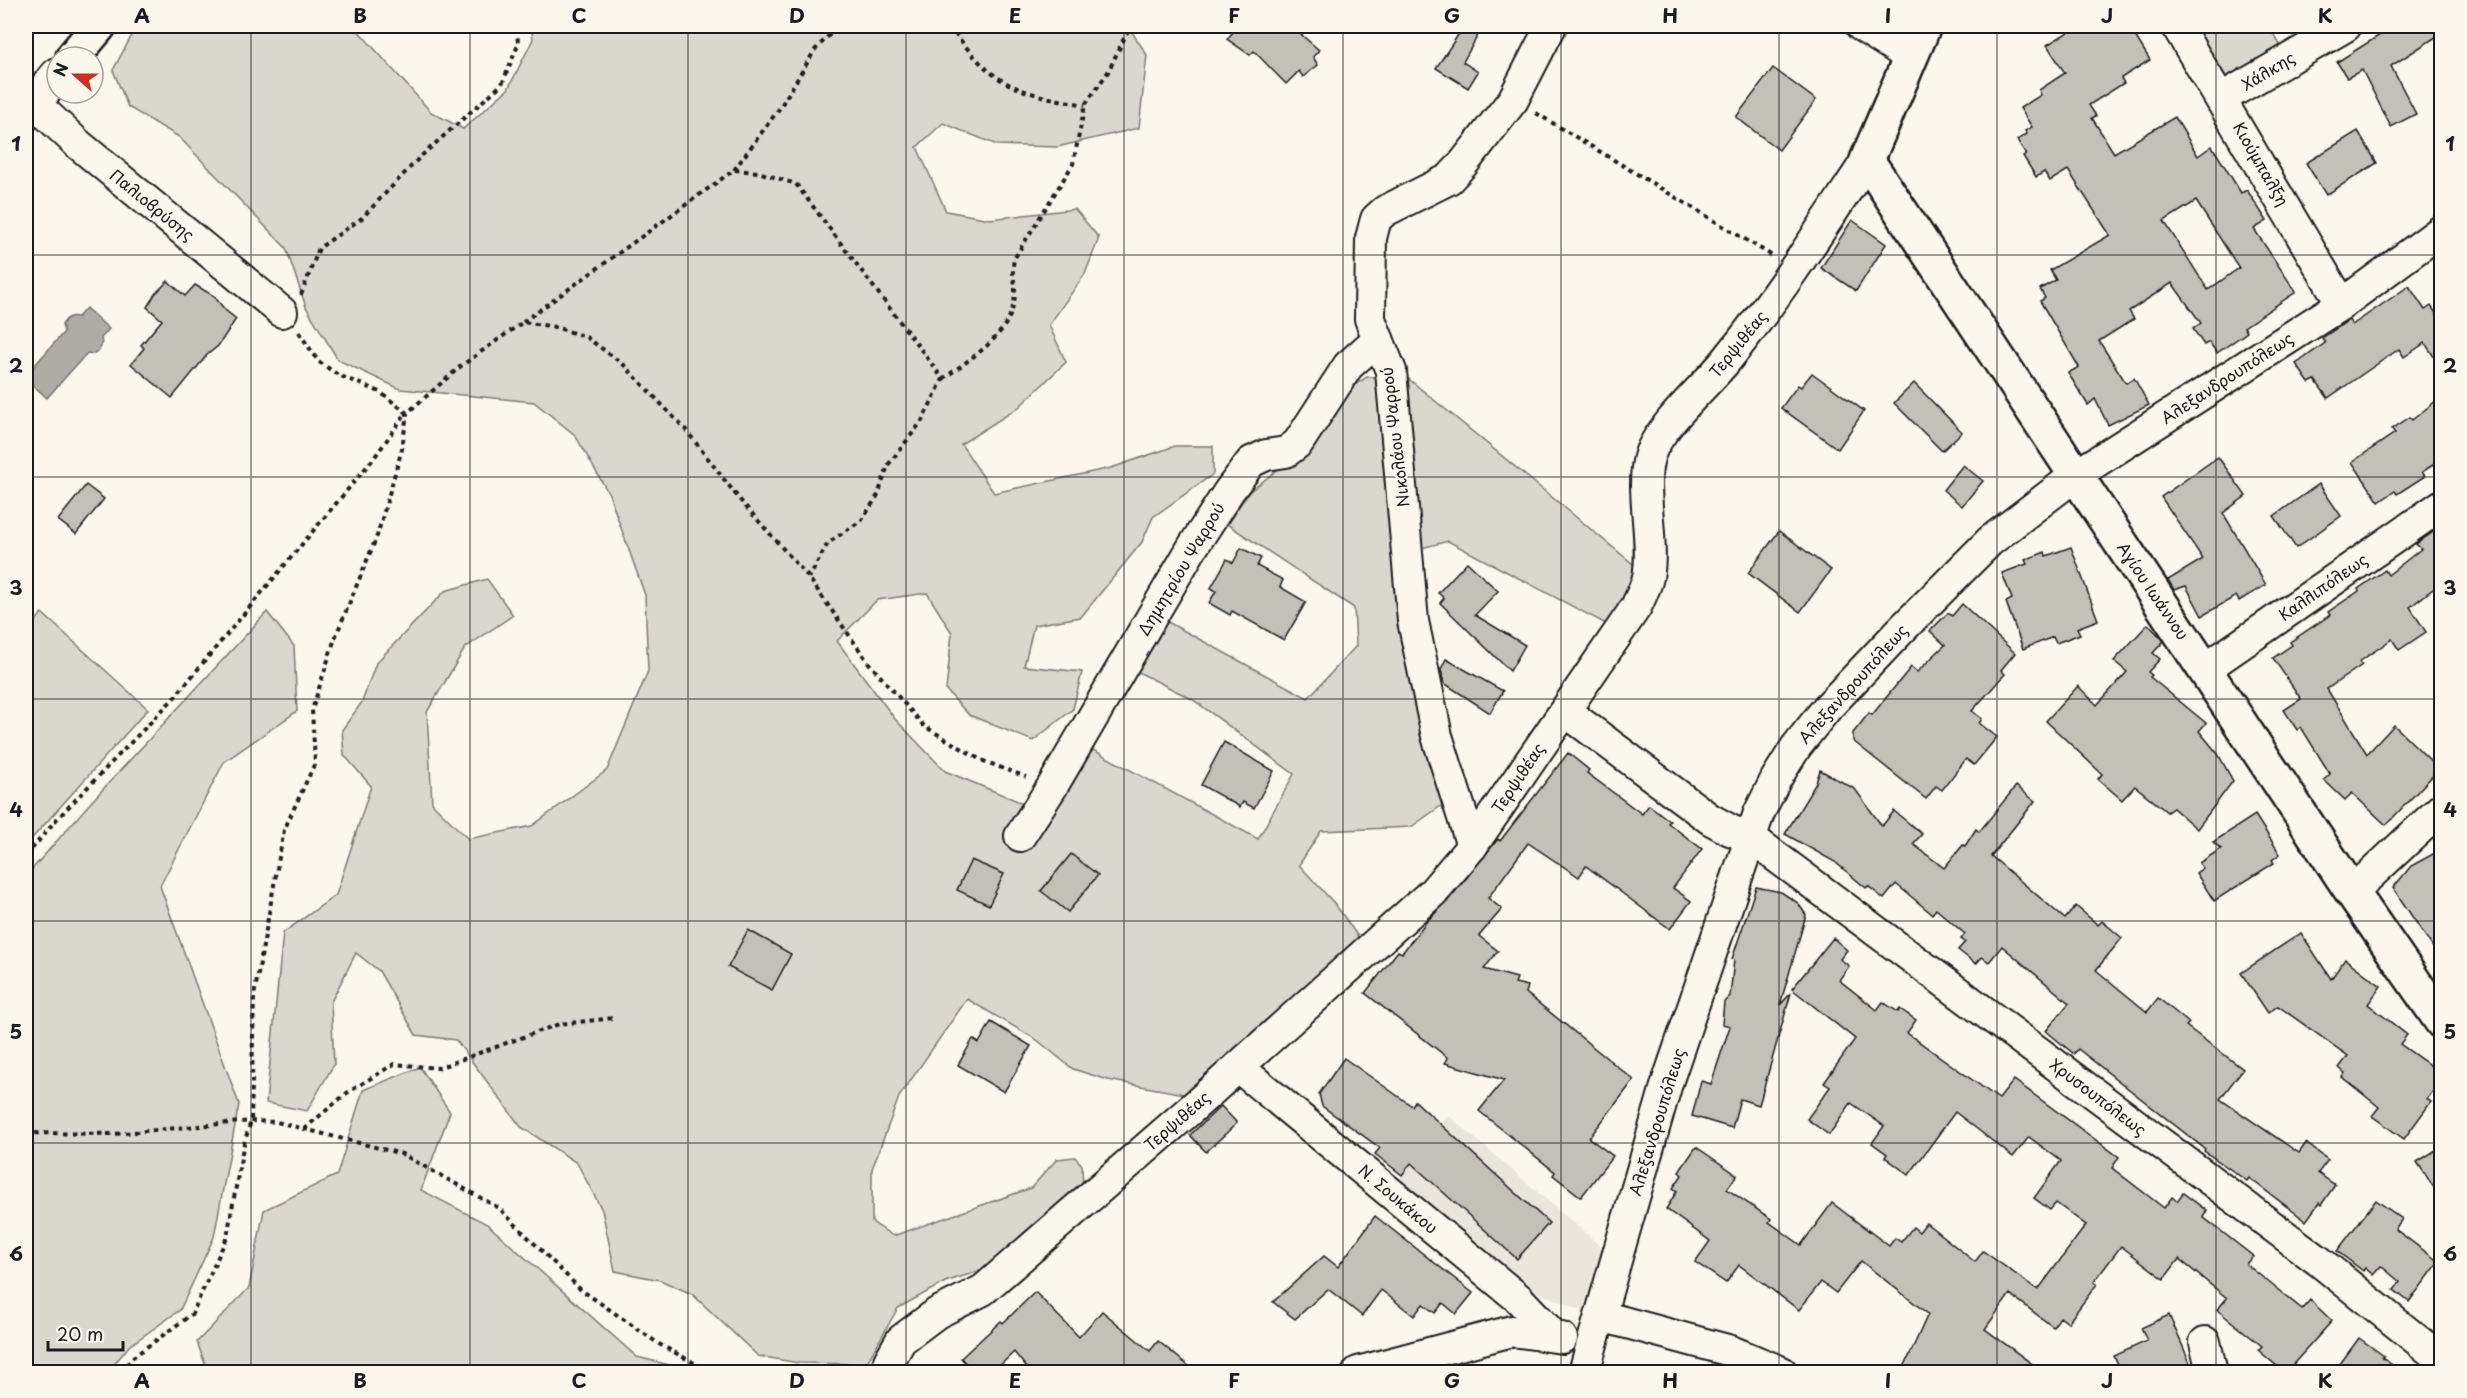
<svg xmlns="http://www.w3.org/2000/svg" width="2467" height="1398" viewBox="0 0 2467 1398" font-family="'Playpen Sans',sans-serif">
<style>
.built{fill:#eae6dc}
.green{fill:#dad7ce;stroke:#7b7a75;stroke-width:1.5}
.water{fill:#afaca5;stroke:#74726e;stroke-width:1.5}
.building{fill:#c3c0b8;stroke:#1c1c1c;stroke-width:1.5;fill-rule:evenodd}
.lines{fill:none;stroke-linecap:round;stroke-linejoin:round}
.street-casing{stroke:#1c1c1c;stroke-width:34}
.secondary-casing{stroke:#1c1c1c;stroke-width:38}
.path{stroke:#1c1c1c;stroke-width:4;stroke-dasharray:4.5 4.5;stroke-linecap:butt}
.street{stroke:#fbf7ec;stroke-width:30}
.secondary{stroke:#fbf7ec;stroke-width:33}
.grid{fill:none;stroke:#1c1c1c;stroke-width:1.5;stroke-opacity:0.55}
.labels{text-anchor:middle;stroke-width:4.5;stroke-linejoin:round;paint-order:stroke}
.street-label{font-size:16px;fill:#1c1c1c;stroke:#fbf7ec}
.neatline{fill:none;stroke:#1c1c1c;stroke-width:2}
.grid-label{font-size:20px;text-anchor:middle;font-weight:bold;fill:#1c1c1c}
</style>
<rect width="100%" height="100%" fill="#fbf7ec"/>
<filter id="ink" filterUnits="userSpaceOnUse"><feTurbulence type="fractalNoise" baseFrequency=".0167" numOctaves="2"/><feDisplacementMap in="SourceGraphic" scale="12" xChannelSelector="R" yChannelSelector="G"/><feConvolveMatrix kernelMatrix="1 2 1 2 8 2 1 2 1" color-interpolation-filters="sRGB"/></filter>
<g filter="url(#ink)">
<path class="built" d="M1448,1115L1605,1250L1583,1311L1523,1286L1396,1182Z"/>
<g class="green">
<path d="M137,26H354L431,112L463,129L508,89L533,39L531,26H1128L1147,55L1139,128L1057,147L997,145L943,123L917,147L946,211L990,219L1075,209L1099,238L1085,274L1049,325L1066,362L1018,408L961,444L994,493L1111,468L1175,446H1213V474L1153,517L1142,542L1081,617L1034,625L1024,666L1082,672L1073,709L1033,741L969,715L946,690L952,633L927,593L877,600L837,641L895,719L945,771L1020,802L1055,803L1086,746L1258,839L1294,774L1192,699L1134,670L1166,621L1308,698L1356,646L1354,608L1227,524L1249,492L1286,463L1309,454L1343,392L1367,377L1405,376L1639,569L1608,625L1448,541L1399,554L1448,801L1411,827L1321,831L1299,865L1335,904L1359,938L1184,1094L1108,1080L1073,1069L1037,1040L967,999L899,1097L872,1169V1222L893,1236L1031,1188L1057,1159L1075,1157L1082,1165L1083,1191L998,1265L945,1282L898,1308L866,1364L799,1363L758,1356L692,1294L660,1280L615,1271L602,1210L577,1163L521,1127L456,1040L416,1035L379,971L356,953L331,1002L334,1064L307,1111L266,1103L283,933L336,895L371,786L344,755L342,730L362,702L376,663L445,591L487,579L513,615L465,648L427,712L432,803L468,839L532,826L607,770L648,671L645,595L609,494L575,435L534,402L400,389L338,360L306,307L286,248L179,137L128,107L113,70Z"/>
<path d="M2192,26H2268L2281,46L2225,80Z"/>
<path d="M267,612L294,646L297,711L224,762L160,886L239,1104L214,1237L180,1310L129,1346L108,1372H26V876L92,801Z"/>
<path d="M42,613L148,709L26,845V633Z"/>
<path d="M420,1067L450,1112L421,1190L487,1224L637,1357L698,1372H208L197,1342L249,1288L264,1210L337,1175L363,1090Z"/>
</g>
<path class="water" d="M86,308L109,329L101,338C104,348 97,355 87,353L47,398L26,379V375L64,332L62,325C66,318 70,315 78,317Z"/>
<g class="building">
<path d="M1238,26H1269L1276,28L1280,26H1291L1319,50L1313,57L1318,65L1303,77L1299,71L1286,84L1254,51L1250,55L1227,39Z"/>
<path d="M1464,26H1483L1463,62L1478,72L1468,88L1436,68Z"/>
<path d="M2078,26H2129L2150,60L2121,78L2124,83L2089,105L2096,116L2092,118L2114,153L2175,117L2198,156L2212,146L2241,193L2247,190L2267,221L2254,229L2296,292L2244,327L2247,332L2217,353L2209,342L2204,345L2193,329L2201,323L2172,283L2129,311L2134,319L2099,341L2126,383L2134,378L2149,405L2108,425L2095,399L2088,405L2068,373L2079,367L2040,301L2045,298L2040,289L2056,280L2050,270L2110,235L2068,170L2050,181L2044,172L2036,177L2023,156L2026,154L2017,140L2027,134L2025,131L2032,127L2020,108L2041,95L2039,90L2065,73L2047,45ZM2196,201L2239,268L2208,290L2164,221Z"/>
<path d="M2394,26H2442V33L2391,66L2416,114L2391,127L2362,70L2347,78L2337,62Z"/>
<path d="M1773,68L1816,100L1779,150L1736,117Z"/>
<path d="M2358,131L2377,163L2326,195L2306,163Z"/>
<path d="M1852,220L1886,244L1856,291L1821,268Z"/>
<path d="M168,281L185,296L195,285L214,296L225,310L236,319L218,346L207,355L172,398L131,364L144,348L141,345L162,320L147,307L155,294Z"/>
<path d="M2409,286L2425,310L2431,306L2442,322V369L2425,343L2404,357L2399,349L2328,398L2315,380L2309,383L2296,364L2325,343L2322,338L2349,320L2352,325Z"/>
<path d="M1812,373L1864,411L1838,449L1781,408L1798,385L1801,387Z"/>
<path d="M1914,383L1962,432L1942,451L1894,403Z"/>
<path d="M2442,396V459L2422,472L2425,476L2397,494L2395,491L2379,502L2352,462L2395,433L2392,429L2410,417L2412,420Z"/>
<path d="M2218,457L2246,496L2223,513L2266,585L2239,601L2236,596L2202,616L2186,586L2174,590L2168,580L2203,559L2161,497Z"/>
<path d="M1963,465L1983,481L1962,506L1943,490Z"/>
<path d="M2319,484L2341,516L2296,548L2274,516Z"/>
<path d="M86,485L104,499L76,534L58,520Z"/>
<path d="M2442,526V582L2410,607L2426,632L2399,650L2392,639L2359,662L2362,665L2327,689L2367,754L2394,725L2439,769L2386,825L2352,793L2345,800L2324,780L2330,774L2301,727L2297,730L2284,710L2301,699L2273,658L2292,645L2290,642L2330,615L2328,612L2359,591L2358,589L2385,570L2388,575L2421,549L2416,544Z"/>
<path d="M1779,531L1831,570L1800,612L1748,573Z"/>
<path d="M2071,547L2098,620L2077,628L2080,634L2056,643L2053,637L2023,649L2006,602L2012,599L2002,573L2027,564L2025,560L2045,552L2046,556Z"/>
<path d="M1241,548L1261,558L1257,566L1283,580L1280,587L1306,602L1284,640L1232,611L1230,615L1209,603L1216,591L1211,588L1227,559L1233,563Z"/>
<path d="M1467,562L1498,591L1475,615L1525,645L1510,671L1440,603L1444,598L1438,593Z"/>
<path d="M1962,604L2015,653L2001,670L2005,674L1972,711L1982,719L1979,723L1997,737L1974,765L1966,759L1942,790L1936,786L1926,799L1853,741V733L1869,713L1872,715L1911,667L1917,672L1945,645L1930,631L1948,613L1952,616Z"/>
<path d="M2148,624L2164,641L2153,653L2160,659L2148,672L2152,675L2150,677L2206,723L2199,731L2218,754L2233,781L2197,829L2173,808L2167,812L2135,786L2122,800L2098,779L2102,774L2046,721L2078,686L2097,705L2127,672L2114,661Z"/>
<path d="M1446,659L1503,691L1490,713L1444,683L1441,669Z"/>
<path d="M1224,742L1274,771L1254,808L1243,802L1240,807L1201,785Z"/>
<path d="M1568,753L1589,770L1587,773L1642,814L1649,805L1670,821L1668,823L1702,849L1673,888L1691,901L1670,929L1586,866L1579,877L1528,843L1488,898L1502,909L1479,936L1498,951L1484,969L1517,978L1515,983L1528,986L1526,993L1634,1080L1589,1138L1613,1156L1581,1197L1553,1175L1555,1172L1479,1111L1504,1080L1445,1063L1448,1058L1365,993L1398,951L1402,953L1427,921L1446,903L1498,839L1500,841Z"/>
<path d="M1820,770L1855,789L1882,826L1894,811L1922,834L1913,844L1944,868L1963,845L1965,846L1976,829L1979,832L2016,786L2035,801L1991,856L2065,919L2076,906L2098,925L2102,921L2122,938L2096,970L2147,1012L2158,998L2189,1023L2186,1026L2243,1069L2220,1099L2299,1153L2306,1143L2328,1160L2318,1173L2335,1185L2321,1205L2319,1203L2306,1221L2249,1178L2247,1181L2204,1151L2205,1149L2078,1049L2074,1054L2046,1031L2069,1003L2002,946L1989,962L1982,957L1976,964L1958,950L1965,942L1961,939L1965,934L1936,909L1932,914L1896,884L1884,899L1868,886L1866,888L1835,862L1785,834L1816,783Z"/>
<path d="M2255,815L2280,854L2272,860L2274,863L2214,901L2196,873L2203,868L2199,863L2221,849L2213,842Z"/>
<path d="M2435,853L2442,864V961L2393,888L2411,866Z"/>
<path d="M1071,854L1098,875L1068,912L1041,891Z"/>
<path d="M971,860L1004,874L989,905L957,890Z"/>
<path d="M1756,887L1781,892L1798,903L1806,915L1780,1005L1791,993L1759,1105L1740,1099L1732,1128L1692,1116L1701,1081L1711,1084L1730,1026L1722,1024L1724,1002L1730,996L1734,960L1732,959Z"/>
<path d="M748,930L791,954L772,990L728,967Z"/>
<path d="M2301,933L2331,979L2345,959L2381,986L2368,1004L2407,1035L2400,1044L2442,1074V1079L2427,1099L2431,1102L2404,1139L2372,1116L2379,1107L2342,1077L2345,1073L2339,1068L2348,1056L2278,1006L2268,1013L2241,973Z"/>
<path d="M1833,938L1847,950L1840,959L1849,966L1839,980L1877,1010L1883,1002L1898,1012L1900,1009L1916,1020L1907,1033L1999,1099L2014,1080L2119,1157L2112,1168L2164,1208L2172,1197L2177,1201L2183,1193L2207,1211L2203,1217L2253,1256L2246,1264L2302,1309L2310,1300L2332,1321L2286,1372H2284L2258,1350L2262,1346L2217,1310L2227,1298L2179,1259L2164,1279L2121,1246L2094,1282L2097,1284L2068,1323L2060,1317L2053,1327L2010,1294L1985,1329L2043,1372H1902L1928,1314L1861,1261L1836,1293L1821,1282L1799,1310L1739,1265L1726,1283L1695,1262L1710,1241L1666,1209L1677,1191L1673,1188L1682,1175L1679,1172L1696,1147L1737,1175L1727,1189L1771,1219L1769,1222L1801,1245L1832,1203L1889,1246L1895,1238L1901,1242L1913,1227L1919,1232L1926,1223L1975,1262L1983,1251L2038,1290L2086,1225L2056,1203L2050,1210L2034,1198L2061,1161L2029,1137L2013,1157L1955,1112L1909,1175L1885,1157L1887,1154L1872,1143L1884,1126L1851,1103L1829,1135L1807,1119L1830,1087L1824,1083L1855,1039L1792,989Z"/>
<path d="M991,1022L1031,1046L1004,1092L958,1065L973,1039L979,1043Z"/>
<path d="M1344,1058L1412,1106L1415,1101L1549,1223L1517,1259L1411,1163L1402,1175L1375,1154L1380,1148L1322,1106L1319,1094Z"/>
<path d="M1221,1106L1237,1123L1206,1152L1190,1135Z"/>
<path d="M2442,1146V1200L2417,1162Z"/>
<path d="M2376,1200L2402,1219L2395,1229L2439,1262L2409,1302L2394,1290L2400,1282L2381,1266L2373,1275L2365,1268L2363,1271L2337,1251Z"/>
<path d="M1375,1216L1473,1293L1456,1314L1443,1303L1435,1313L1423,1304L1414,1316L1381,1290L1362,1316L1328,1289L1295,1319L1273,1302L1324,1256L1338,1267Z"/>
<path d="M1035,1292L1079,1337L1102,1311L1150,1351L1158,1341L1196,1372H1030L1014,1352L993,1372H974L961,1358L1001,1321L1003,1323Z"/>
<path d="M2169,1315L2194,1372H2122L2114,1356L2147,1341L2141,1328Z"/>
<path d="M2359,1338L2384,1356L2382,1358L2403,1372H2334Z"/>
</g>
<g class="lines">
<g class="street-casing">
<g id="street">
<path d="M1861,26L1910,57"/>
<path d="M2177,26L2342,304"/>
<path d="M26,95L78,144L282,312"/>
<path d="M2222,98L2346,26"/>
<path d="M2205,669L2442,505"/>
<path d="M1565,711L1710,819L1730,830L1751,838L2319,1261L2442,1360"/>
<path d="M1020,836L1052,787L1192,548L1229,491L1251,462L1266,455L1286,452L1298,443L1348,366L1378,339"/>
<path d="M1472,846L1437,736L1413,621L1391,371L1370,319L1371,238L1376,219L1385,211L1449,179L1463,164L1513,100L1551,26"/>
<path d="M2352,892L2442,808"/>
<path d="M1238,1067L1518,1298L1553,1335"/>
<path d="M1601,1316L1731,1351L1782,1372"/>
<path d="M2205,1342L2212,1372"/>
<path d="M886,1372L889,1361L901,1340L937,1313L983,1290L1190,1110L1433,892L1472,846L1636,607C1640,598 1646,587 1648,577C1655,541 1639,486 1650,454C1660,426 1705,386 1725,362C1777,298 1821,229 1867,160"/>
<path d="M1358,1372L1512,1331L1562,1338"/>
<path d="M1584,1372L1667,1083L1759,813L1776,779L1796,747L1827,708L1900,631L1990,541L2076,475L2342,304L2442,230"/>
</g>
</g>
<g class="secondary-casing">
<g id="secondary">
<path d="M1924,26L1867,160L2352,892L2442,1022"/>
<path d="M73,57L99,26"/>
<path d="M26,113L57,75"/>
</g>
</g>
<g class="path">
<path d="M949,26C963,43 978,64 997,77C1023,95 1056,99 1085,105"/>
<path d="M1536,113L1771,255"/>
<path d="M734,170L779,109L815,50L838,26"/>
<path d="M301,295L319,248L362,218L420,157L502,84L518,45L517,26"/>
<path d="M523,322L734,170L758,172L796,184L943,379L922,421L888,465L878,495L862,520L828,543L809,578"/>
<path d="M299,332L318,361L338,375L380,392L407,413L461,366L523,322L555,327L586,337L623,364L686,430L740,500L809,578L868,662L924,726L981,760L1026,777"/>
<path d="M943,379C973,356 1015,334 1015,291C1015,278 1011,275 1014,259L1073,164L1085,105L1108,72L1130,26"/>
<path d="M26,856L55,821L173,699L374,458L406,413"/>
<path d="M304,1129L347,1093L394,1064L438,1068L559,1024L615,1018"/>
<path d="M26,1133L114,1134L251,1121L277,1122L402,1154L499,1208L580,1289L659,1344L711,1372"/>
<path d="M121,1372L133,1357L192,1314L227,1237L243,1147L251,1121L254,996L284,830L315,763L312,710L335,638L377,536L402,449L407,413"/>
</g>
<use href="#street" class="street"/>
<use href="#secondary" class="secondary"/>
</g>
</g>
<path class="grid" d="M251,26V1372M470,26V1372M688,26V1372M906,26V1372M1124,26V1372M1343,26V1372M1561,26V1372M1779,26V1372M1997,26V1372M2216,26V1372M26,255H2442M26,477H2442M26,699H2442M26,921H2442M26,1143H2442"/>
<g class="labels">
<g class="street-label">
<text transform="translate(2268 71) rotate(-31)" y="6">Χάλκης</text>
<text transform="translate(2261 164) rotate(60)" y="6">Κιούμπαλξη</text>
<text transform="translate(152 205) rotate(39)" y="6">Παλιοβρύσης</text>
<text transform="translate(1738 344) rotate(-51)" y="6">Τερψιθέας</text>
<text transform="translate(2227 378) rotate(-33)" y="6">Αλεξανδρουπόλεως</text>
<text transform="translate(1395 437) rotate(-97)" y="6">Νικολάου Ψαρρού</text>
<text transform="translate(1181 569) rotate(-59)" y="6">Δημητρίου Ψαρρού</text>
<text transform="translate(2323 587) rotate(-35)" y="6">Καλλιπόλεως</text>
<text transform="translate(2153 591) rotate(56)" y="6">Αγίου Ιωάννου</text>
<text transform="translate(1853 684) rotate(-48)" y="6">Αλεξανδρουπόλεως</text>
<text transform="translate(1518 778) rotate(-56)" y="6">Τερψιθέας</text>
<text transform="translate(2098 1097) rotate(37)" y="6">Χρυσουπόλεως</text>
<text transform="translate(1177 1121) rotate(-41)" y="6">Τερψιθέας</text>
<text transform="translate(1657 1122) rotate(-73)" y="6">Αλεξανδρουπόλεως</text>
<text transform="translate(1398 1199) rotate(40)" y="6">Ν. Σουκάκου</text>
</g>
</g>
<rect width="2467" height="1398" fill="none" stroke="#fbf7ec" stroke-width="66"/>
<g transform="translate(75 75) rotate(291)"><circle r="28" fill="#fbf7ec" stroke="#a29f99" stroke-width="1.5"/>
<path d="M0-4.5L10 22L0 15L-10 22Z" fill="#c8321e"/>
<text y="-9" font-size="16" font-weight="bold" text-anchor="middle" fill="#1c1c1c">N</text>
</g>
<path d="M48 1341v9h75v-9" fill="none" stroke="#1c1c1c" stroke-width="3"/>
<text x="57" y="1341" font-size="18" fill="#1c1c1c" stroke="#fbf7ec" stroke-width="4.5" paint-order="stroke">20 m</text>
<rect x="33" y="33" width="2401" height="1332" class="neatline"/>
<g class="grid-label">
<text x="142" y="23">A</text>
<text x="360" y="23">B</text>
<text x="579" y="23">C</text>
<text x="797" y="23">D</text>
<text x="1015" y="23">E</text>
<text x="1234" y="23">F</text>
<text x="1452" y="23">G</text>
<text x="1670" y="23">H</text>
<text x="1888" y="23">I</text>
<text x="2107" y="23">J</text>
<text x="2325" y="23">K</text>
<text x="16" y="151">1</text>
<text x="2450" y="151">1</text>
<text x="16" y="373">2</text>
<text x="2450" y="373">2</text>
<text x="16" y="595">3</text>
<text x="2450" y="595">3</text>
<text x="16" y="817">4</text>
<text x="2450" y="817">4</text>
<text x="16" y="1039">5</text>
<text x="2450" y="1039">5</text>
<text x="16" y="1261">6</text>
<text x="2450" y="1261">6</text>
<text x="142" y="1388">A</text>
<text x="360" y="1388">B</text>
<text x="579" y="1388">C</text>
<text x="797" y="1388">D</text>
<text x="1015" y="1388">E</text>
<text x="1234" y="1388">F</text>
<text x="1452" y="1388">G</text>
<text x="1670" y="1388">H</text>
<text x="1888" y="1388">I</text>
<text x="2107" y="1388">J</text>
<text x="2325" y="1388">K</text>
</g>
</svg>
